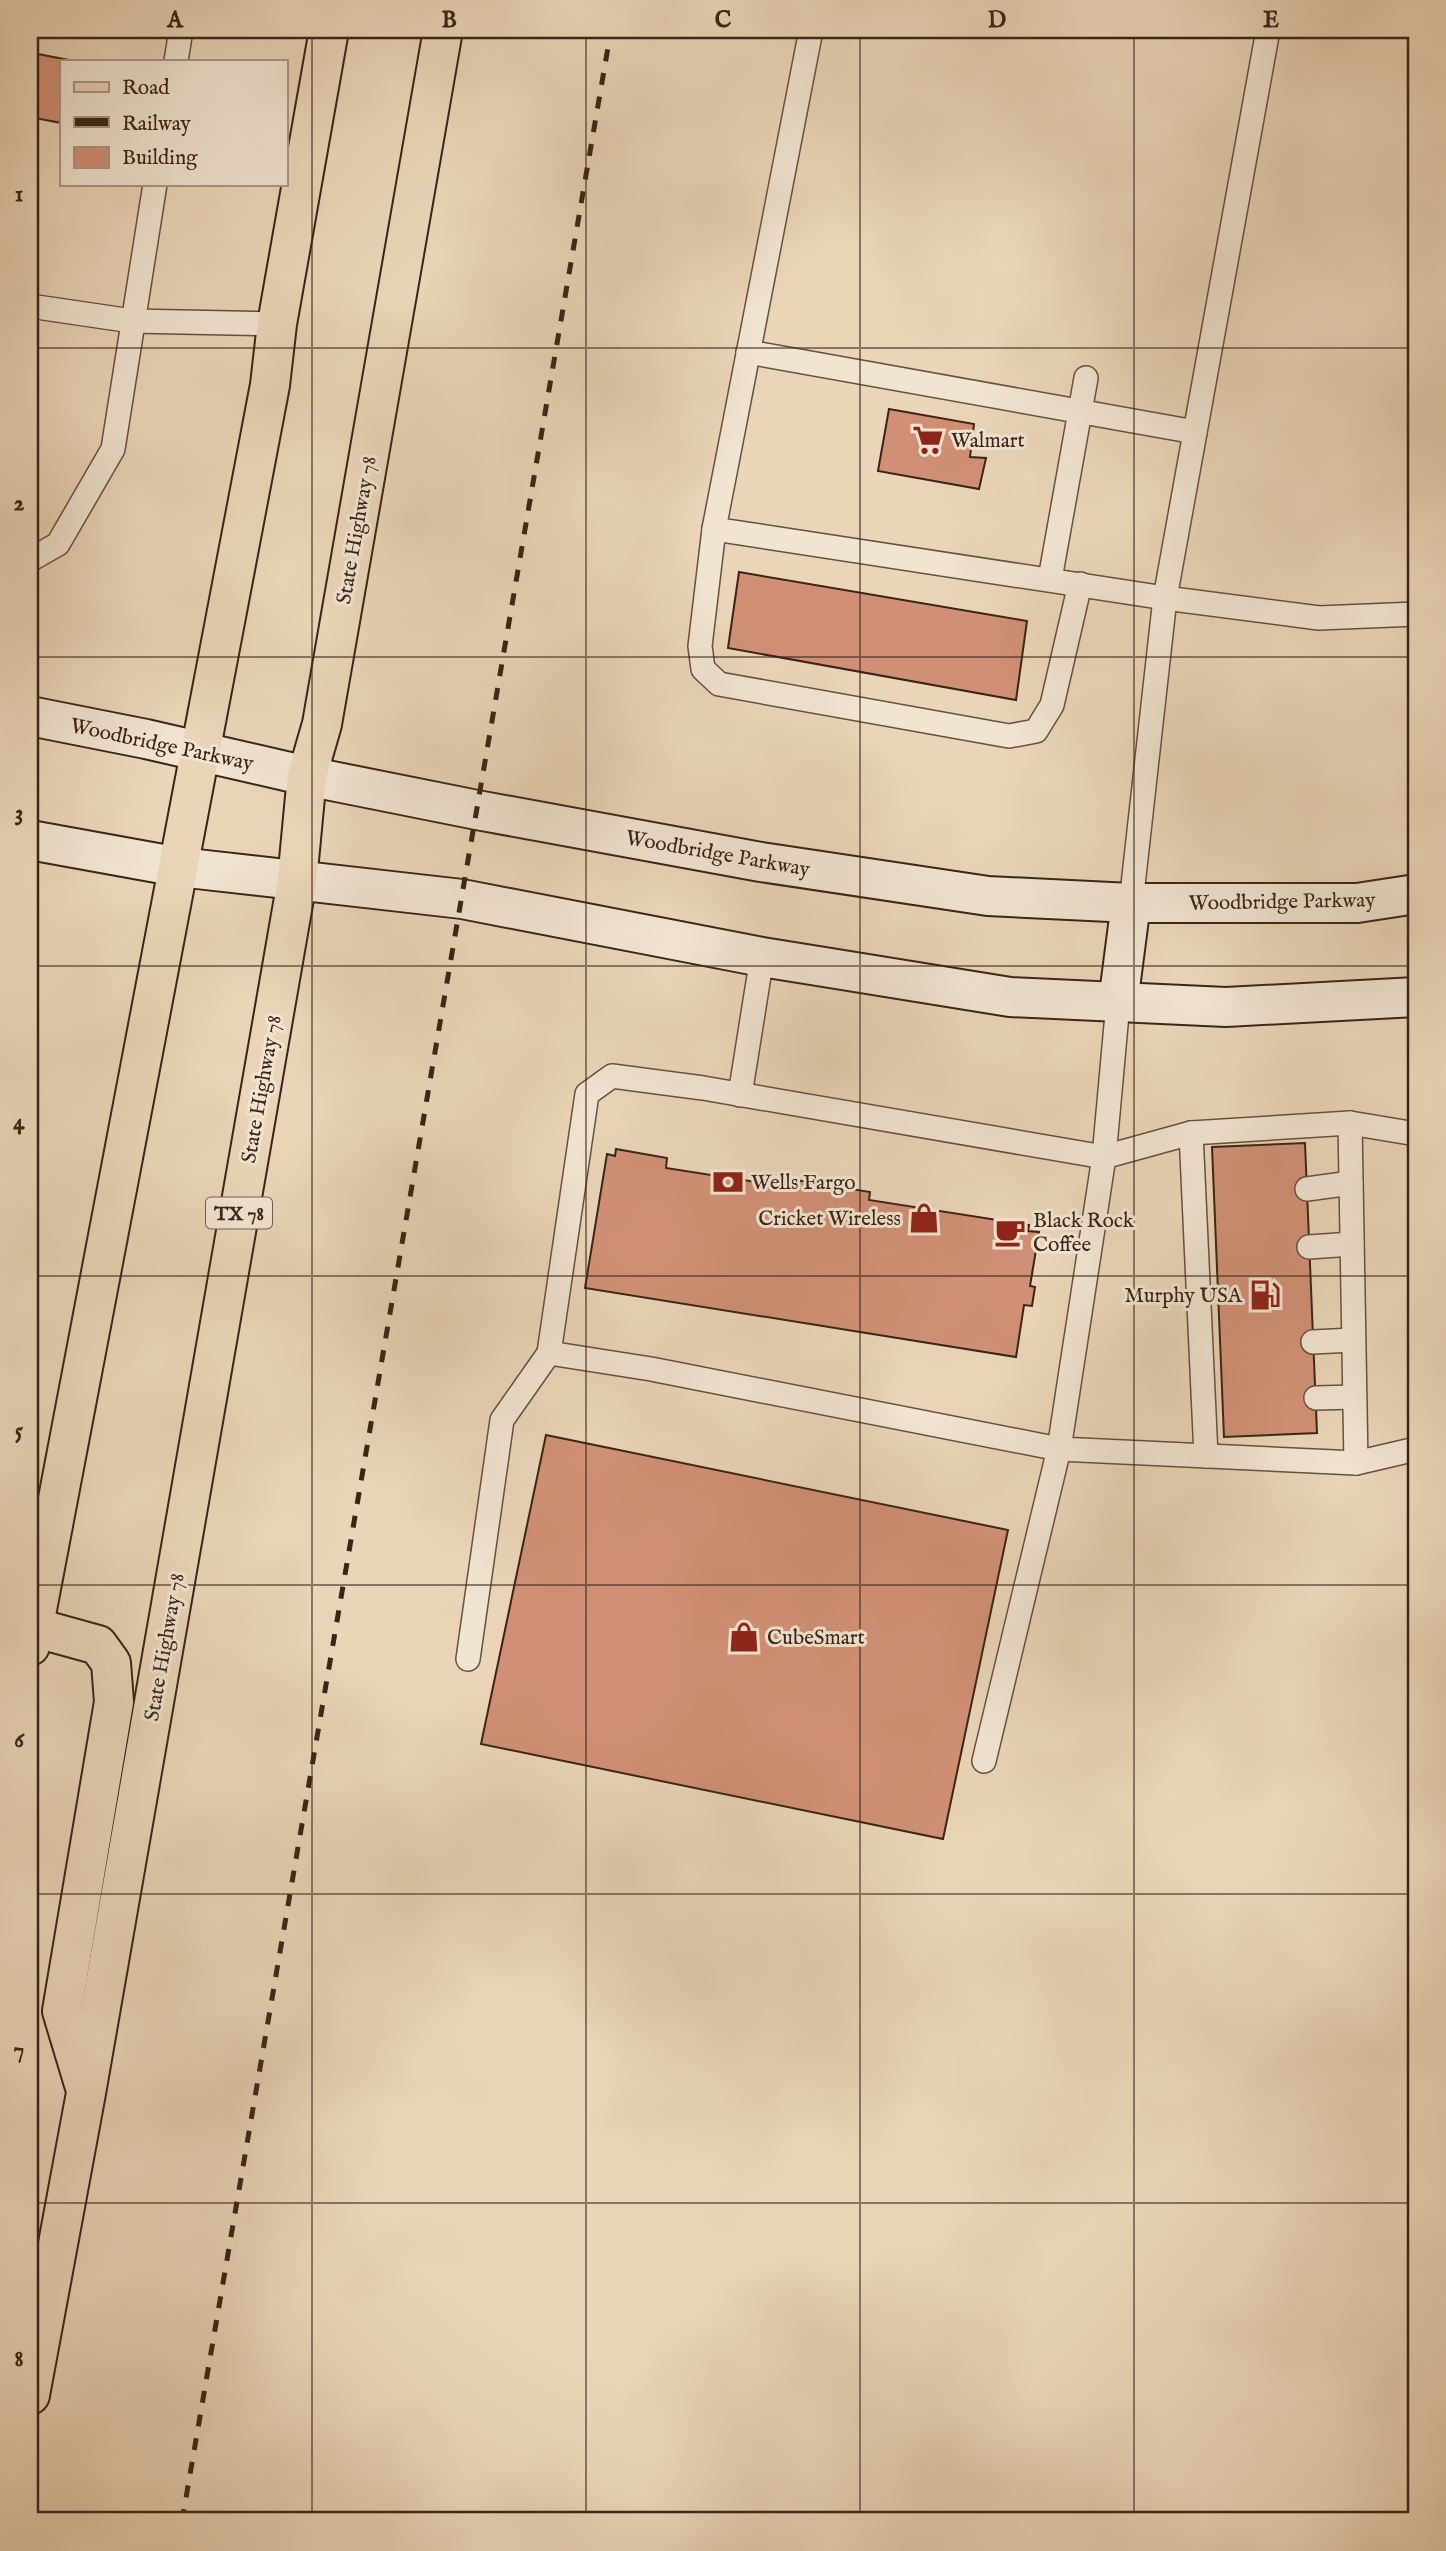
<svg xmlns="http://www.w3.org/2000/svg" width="1446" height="2551" viewBox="0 0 1446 2551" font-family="'IM FELL English',serif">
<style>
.building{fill:#d19075;stroke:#3a2417;stroke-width:2}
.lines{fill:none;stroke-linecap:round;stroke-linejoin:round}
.service-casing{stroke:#66503f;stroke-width:26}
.secondary-casing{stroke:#3a2417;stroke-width:42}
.primary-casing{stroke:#3a2417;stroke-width:42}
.service{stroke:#f1e4d1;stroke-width:23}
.secondary{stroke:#f1e4d1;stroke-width:38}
.primary{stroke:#ead5b8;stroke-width:38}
.rail{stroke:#3a2417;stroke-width:5;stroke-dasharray:12 12;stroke-linecap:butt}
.grid{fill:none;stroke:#3a2417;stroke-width:2;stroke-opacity:0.55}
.labels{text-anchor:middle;stroke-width:6;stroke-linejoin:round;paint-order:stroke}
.shield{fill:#f1e4d1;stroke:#715e4f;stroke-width:2}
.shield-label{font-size:19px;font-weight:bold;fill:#3a2417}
.poi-label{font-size:21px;fill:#3a2417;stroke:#f1e4d1;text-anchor:start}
.street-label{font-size:21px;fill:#3a2417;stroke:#f1e4d1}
.neatline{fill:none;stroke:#3a2417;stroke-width:2.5}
.grid-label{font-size:23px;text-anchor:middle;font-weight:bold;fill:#3a2417}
</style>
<rect width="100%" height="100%" fill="#ead5b8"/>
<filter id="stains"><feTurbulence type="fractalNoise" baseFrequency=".00286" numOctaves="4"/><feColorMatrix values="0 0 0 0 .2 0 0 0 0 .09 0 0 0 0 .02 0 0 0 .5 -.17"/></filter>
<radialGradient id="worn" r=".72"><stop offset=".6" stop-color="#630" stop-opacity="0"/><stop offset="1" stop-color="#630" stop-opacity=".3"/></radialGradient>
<g class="building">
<path d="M38,54L74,61H61V123L30,117V97Z"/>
<path d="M30,374L34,375L30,400Z"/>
<path d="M889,409L974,424L970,457L986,458L979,489L878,471Z"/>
<path d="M739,572L1027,621L1016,700L728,648Z"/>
<path d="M1305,1143L1317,1433L1224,1437L1212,1147Z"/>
<path d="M616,1149L667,1158L666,1168L782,1186L783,1178L870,1192L869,1200L1029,1225L1028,1231L1039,1232L1030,1286L1035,1287L1032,1306L1024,1305L1016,1357L585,1288L607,1154L615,1156Z"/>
<path d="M546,1435L1008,1530L943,1839L481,1744Z"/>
</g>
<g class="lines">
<g class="service-casing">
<g id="service">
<path d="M811,30L714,529L1165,598L1319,618L1416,614"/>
<path d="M176,61L181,30"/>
<path d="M30,306L132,321L277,324"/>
<path d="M748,352L1195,432"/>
<path d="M714,529L700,646L703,669L719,684L1009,736L1036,731L1052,705L1080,584"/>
<path d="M30,560L58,544L113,449L155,184"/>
<path d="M1050,579L1086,378"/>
<path d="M1131,903L1165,598L1268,30"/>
<path d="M1118,1003L1104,1157L1059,1449L1356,1463L1416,1449"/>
<path d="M740,1095L762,957"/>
<path d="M1350,1123L1356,1463"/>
<path d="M1191,1133L1206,1456"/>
<path d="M1307,1189L1351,1183"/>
<path d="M1309,1247L1352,1244"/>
<path d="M1313,1342L1353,1340"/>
<path d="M549,1353L651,1369L1059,1449L984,1761"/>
<path d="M1316,1398L1354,1397"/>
<path d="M468,1659L502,1420L549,1353L587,1094L612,1076L703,1088L1104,1157L1191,1133L1350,1123L1416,1134"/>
</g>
</g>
<g class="secondary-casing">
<g id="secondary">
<path d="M30,716L146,739L307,776L477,810L761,862L988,896L1131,903H1357L1416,894"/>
<path d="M30,840L179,867L462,899L762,957L1010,997L1226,1007L1416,997"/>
<path d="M1118,1003L1131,903"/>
</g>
</g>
<g class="primary-casing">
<g id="primary">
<path d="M33,1627L98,1645L111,1663L114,1702L62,2011L84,2084"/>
<path d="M30,1646L270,385L277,324L329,30"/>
<path d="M30,2395L86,2093L297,881L307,776L322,724L443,30"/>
</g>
</g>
<use href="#service" class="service"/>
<use href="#secondary" class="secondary"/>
<use href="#primary" class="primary"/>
<path class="rail" d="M182,2521L611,30"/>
</g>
<path class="grid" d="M312,30V2521M586,30V2521M860,30V2521M1134,30V2521M30,348H1416M30,657H1416M30,966H1416M30,1276H1416M30,1585H1416M30,1894H1416M30,2203H1416"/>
<defs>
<g id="supermarket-bare" transform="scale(2.415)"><path d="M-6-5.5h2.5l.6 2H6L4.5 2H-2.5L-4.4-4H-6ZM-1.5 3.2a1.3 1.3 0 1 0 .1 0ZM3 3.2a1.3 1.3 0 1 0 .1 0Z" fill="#8f2418" stroke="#f1e4d1" stroke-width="2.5" paint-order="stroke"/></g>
<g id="bank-bare" transform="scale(2.415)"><path d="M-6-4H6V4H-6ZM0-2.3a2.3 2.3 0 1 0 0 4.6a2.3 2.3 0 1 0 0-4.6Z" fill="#8f2418" stroke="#f1e4d1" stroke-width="2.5" paint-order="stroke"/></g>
<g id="shop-bare" transform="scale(2.415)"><path d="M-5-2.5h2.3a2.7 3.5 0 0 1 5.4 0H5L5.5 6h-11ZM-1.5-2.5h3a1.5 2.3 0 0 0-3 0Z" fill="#8f2418" stroke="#f1e4d1" stroke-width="2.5" paint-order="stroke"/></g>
<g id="cafe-bare" transform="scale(2.415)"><path d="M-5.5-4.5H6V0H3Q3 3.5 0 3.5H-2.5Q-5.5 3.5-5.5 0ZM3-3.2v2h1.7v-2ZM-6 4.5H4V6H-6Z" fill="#8f2418" stroke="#f1e4d1" stroke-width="2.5" paint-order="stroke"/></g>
<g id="fuel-bare" transform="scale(2.415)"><path d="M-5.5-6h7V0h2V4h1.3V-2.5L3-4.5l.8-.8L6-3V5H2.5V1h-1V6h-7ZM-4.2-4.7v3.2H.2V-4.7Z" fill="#8f2418" stroke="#f1e4d1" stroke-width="2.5" paint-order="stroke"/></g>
</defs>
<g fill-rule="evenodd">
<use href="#supermarket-bare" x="928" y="440"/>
<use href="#bank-bare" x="728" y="1182"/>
<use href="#shop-bare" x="924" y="1218"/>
<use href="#cafe-bare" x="1010" y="1232"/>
<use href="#fuel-bare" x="1265" y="1295"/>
<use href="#shop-bare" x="744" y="1637"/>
</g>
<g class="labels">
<rect class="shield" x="206" y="1197.5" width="66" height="31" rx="5"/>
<g class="shield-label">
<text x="239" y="1220">TX 78</text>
</g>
<g class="poi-label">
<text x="951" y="447">Walmart</text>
<text x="751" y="1189">Wells Fargo</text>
<text x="901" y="1225" text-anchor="end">Cricket Wireless</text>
<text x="1033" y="1227">Black Rock<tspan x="1033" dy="24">Coffee</tspan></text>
<text x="1242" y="1302" text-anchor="end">Murphy USA</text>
<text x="767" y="1644">CubeSmart</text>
</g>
<g class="street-label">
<text transform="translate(356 530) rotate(-80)" y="7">State Highway 78</text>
<text transform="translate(162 744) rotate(12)" y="7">Woodbridge Parkway</text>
<text transform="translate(718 853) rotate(10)" y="7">Woodbridge Parkway</text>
<text transform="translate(1282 901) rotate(-1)" y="7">Woodbridge Parkway</text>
<text transform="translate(261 1089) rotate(-80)" y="7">State Highway 78</text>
<text transform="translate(164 1647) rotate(-80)" y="7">State Highway 78</text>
</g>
</g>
<rect width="1446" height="2551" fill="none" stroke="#ead5b8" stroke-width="77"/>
<rect x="60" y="60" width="228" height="126" fill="#f1e4d1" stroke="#a89787" stroke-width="2"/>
<rect x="74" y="82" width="35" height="10" fill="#ead5b8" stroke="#a89787" stroke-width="2"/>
<text x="122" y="94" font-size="21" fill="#3a2417">Road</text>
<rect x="74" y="117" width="35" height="10" fill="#3a2417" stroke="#a89787" stroke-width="2"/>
<text x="122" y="130" font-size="21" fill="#3a2417">Railway</text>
<rect x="74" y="147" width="35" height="21" fill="#d19075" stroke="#a89787" stroke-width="2"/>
<text x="122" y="164" font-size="21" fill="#3a2417">Building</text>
<rect x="38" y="38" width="1370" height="2474" class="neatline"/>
<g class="grid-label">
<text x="175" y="27">A</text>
<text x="449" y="27">B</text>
<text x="723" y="27">C</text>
<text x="997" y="27">D</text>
<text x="1271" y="27">E</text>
<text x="19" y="201">1</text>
<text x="19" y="510">2</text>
<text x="19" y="820">3</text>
<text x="19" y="1129">4</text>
<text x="19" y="1438">5</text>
<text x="19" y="1747">6</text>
<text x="19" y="2057">7</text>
<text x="19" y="2366">8</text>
</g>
<rect width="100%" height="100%" filter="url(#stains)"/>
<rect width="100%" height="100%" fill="url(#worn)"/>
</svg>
